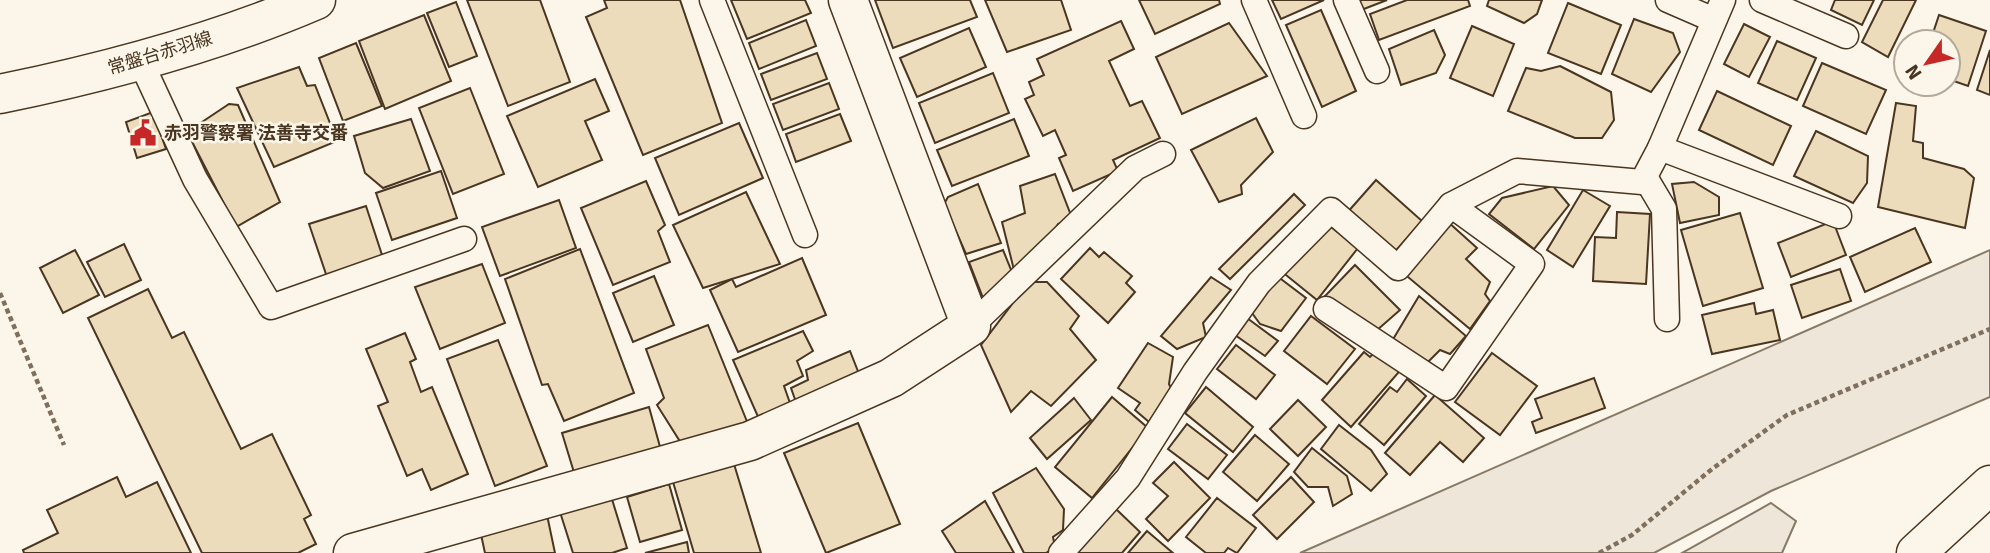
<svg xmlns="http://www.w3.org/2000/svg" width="1990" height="553" viewBox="0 0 1990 553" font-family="Signika,'Noto Sans JP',sans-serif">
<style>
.green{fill:#ede6d9;stroke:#887966;stroke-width:2}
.building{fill:#ecdcbc;stroke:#4a3520;stroke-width:2}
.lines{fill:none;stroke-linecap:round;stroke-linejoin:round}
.service-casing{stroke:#4a3520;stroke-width:27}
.minor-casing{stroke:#4a3520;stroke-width:41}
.tertiary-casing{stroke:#4a3520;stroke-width:41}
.secondary-casing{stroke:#4a3520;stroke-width:41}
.path{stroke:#7f6f5c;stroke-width:4.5;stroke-dasharray:5 3.5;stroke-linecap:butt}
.service{stroke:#fbf6e9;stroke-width:24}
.minor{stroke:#fbf6e9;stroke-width:38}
.tertiary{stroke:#fbf6e9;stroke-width:38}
.secondary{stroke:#fbf6e9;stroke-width:38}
.labels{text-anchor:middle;stroke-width:5;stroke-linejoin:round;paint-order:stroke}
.street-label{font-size:18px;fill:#4a3520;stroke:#fbf6e9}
.poi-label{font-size:18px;font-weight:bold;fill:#4a3520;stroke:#fbf6e9;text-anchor:start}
</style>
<rect width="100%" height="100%" fill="#fbf6e9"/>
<g class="green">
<path d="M1990,250V397L1771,491L1654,553H1300Z"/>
<path d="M1771,503L1796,521L1782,553H1682Z"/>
</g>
<g class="building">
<path d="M467,0H540L570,82L508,106Z"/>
<path d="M604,0H680L722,123L643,155L586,17L607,8Z"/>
<path d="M731,0H805L811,13L747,39Z"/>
<path d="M875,0H970L977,17L893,48Z"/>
<path d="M985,0H1061L1071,30L1007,52Z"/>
<path d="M1139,0H1219L1220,4L1155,34Z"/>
<path d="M1272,0H1324L1281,19Z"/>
<path d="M1355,0H1387L1356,12Z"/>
<path d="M1407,0H1468L1470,6L1379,40L1370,14Z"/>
<path d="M1489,0H1542L1537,14L1524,23L1487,6Z"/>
<path d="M1835,0H1874L1862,25L1831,10Z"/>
<path d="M1883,0H1916L1888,57L1862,42Z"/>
<path d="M456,2L477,56L449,67L427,13Z"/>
<path d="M1568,3L1621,25L1601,74L1548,53Z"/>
<path d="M1321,10L1356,91L1322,107L1286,25Z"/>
<path d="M424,15L451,81L385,109L359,41Z"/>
<path d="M1939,15L1986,31L1968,86L1948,79V42H1930Z"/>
<path d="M1634,19L1673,33L1680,52L1651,92L1612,74Z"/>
<path d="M806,20L816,46L759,69L749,43Z"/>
<path d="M1121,21L1134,49L1109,61L1130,106L1142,101L1160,138L1113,160L1118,171L1073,191L1059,158L1066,155L1055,130L1043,136L1025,99L1034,95L1029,82L1044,75L1037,59Z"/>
<path d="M1229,23L1267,76L1182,114L1156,57Z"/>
<path d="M1744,24L1770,37L1749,77L1724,64Z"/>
<path d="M1472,26L1514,44L1493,96L1450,78Z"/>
<path d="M969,28L986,67L917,97L900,58Z"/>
<path d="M1434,30L1445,55L1436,73L1401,85L1389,49Z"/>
<path d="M1777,41L1816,58L1797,100L1758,83Z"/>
<path d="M356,43L382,106L343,121L319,58Z"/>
<path d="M1990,50V95L1977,90Z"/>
<path d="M817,53L827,79L771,100L761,74Z"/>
<path d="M1822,63L1886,90L1866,134L1803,106Z"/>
<path d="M1560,66L1611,92L1614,120L1602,138H1575L1508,111L1526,68L1541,71Z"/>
<path d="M299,67L307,86L315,85L337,141L274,167L237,88Z"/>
<path d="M993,73L1009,113L935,143L919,103Z"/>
<path d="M595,79L609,111L585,121L602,160L538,187L507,116Z"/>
<path d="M829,83L839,109L783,130L773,104Z"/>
<path d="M470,88L504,174L453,194L419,108Z"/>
<path d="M1717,91L1791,126L1773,165L1699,130Z"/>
<path d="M1896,103L1916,106L1913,141L1923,143V158L1964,169L1974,178L1965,228L1878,207Z"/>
<path d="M229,104L238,105L280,202L236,227L187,132Z"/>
<path d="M153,112L166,149L137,158L126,122Z"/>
<path d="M840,114L851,141L796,162L786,134Z"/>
<path d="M1256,118L1273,152L1241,185L1242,194L1219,202L1191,150Z"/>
<path d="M411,119L430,171L383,188L365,173L354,136Z"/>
<path d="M1014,119L1029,156L952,186L937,150Z"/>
<path d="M739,123L763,178L679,215L655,158Z"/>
<path d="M1816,131L1868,156L1867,183L1853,203L1794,176Z"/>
<path d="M441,171L457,218L392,240L376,193Z"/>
<path d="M1055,174L1072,218L1058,224L1041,251L1014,270L1002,222L1025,213L1020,186Z"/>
<path d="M1376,180L1422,221L1392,255L1346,214Z"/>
<path d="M646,181L665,225L658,231L670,262L613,285L581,208Z"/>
<path d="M1694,182L1719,197V215L1680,223L1672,184Z"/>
<path d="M978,184L1001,243L966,254L944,204L948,197Z"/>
<path d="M1553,186L1569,205L1534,249L1489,214L1502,198Z"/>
<path d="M1583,190L1610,206L1573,267L1547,250Z"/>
<path d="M746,192L780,264L703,288L673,225Z"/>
<path d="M1294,194L1305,205L1230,279L1219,269Z"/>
<path d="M559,200L576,248L500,276L482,227Z"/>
<path d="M366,206L383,258L327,277L309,224Z"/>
<path d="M1617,212L1650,214L1646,284L1593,281L1595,237L1616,238Z"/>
<path d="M1740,213L1763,288L1703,306L1681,230Z"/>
<path d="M1447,221L1477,248L1466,259L1490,282L1485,294L1490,301L1470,329L1402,272Z"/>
<path d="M1833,221L1846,255L1791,277L1778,243Z"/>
<path d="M1326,223L1358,248L1317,300L1281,271Z"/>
<path d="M1915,228L1931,262L1865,292L1850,257Z"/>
<path d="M124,244L141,280L105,297L87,262Z"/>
<path d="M1090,248L1099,257L1104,252L1132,276L1126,283L1135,292L1108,323L1061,279Z"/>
<path d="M580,249L634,393L564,421L548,384L542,385L505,279Z"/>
<path d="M75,250L99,295L63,313L40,268Z"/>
<path d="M1003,250L1014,277L985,303L969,262Z"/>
<path d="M802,258L826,315L738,352L710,290L732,279L736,287Z"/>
<path d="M482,264L505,323L440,349L415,287Z"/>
<path d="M1355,265L1400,310L1376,331L1325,296Z"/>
<path d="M1840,269L1851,301L1802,318L1791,285Z"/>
<path d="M1273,273L1306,298L1281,331L1260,324L1247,306Z"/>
<path d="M654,276L674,325L633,342L613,293Z"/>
<path d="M1211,277L1231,290L1203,323L1206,337L1177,349L1161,336Z"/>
<path d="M1029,282H1047L1079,316L1070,329L1096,360L1051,406L1031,391L1011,412L981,345Z"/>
<path d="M148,289L172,338L184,332L241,449L272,434L311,515L304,519L316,544L298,553H202L88,318Z"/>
<path d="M1419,296L1466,336L1450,354L1440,350L1425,365L1392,341Z"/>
<path d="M1754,303L1756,314L1773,310L1780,340L1712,354L1702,315Z"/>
<path d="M1311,316L1355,349L1327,384L1284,351Z"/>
<path d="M1247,318L1278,341L1265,356L1235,335Z"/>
<path d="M708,325L748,424L681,443L657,405L664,398L646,349Z"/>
<path d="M803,331L813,351L797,361L803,376L784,386L791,406L759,419L733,360Z"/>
<path d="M405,333L416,359L410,362L421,392L432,387L468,474L431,490L422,469L407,476L378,406L388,402L366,349Z"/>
<path d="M498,340L547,466L495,486L447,359Z"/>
<path d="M1148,343L1173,357L1169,384L1171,388L1149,422L1135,410L1140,403L1118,388Z"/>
<path d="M1236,345L1275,375L1256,399L1217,369Z"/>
<path d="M850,351L861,379L797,405L791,388L808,380L806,370Z"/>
<path d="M1364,352L1370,357L1374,353L1405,365L1351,427L1322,400Z"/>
<path d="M1492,353L1537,386L1500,435L1455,402Z"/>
<path d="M1594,378L1605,408L1536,433L1532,422L1542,418L1535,399Z"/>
<path d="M1407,379L1426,396L1384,445L1359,424L1390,387L1397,392Z"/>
<path d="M1206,387L1253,427L1233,452L1185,413Z"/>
<path d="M1435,395L1484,438L1463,462L1440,442L1410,475L1385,453Z"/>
<path d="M1112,397L1148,428L1092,498L1055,467Z"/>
<path d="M1074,398L1091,420L1047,459L1030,438Z"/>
<path d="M1298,400L1326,427L1298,456L1270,429Z"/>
<path d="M649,407L662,454L576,479L562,433Z"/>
<path d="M858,423L900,524L826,553L784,453Z"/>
<path d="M1187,424L1227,455L1208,479L1168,449Z"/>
<path d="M1339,425L1371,450L1387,474L1371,491L1321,449Z"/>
<path d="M1255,435L1289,464L1257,501L1223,472Z"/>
<path d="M1312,448L1347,476L1352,494L1333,506L1328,487H1308L1294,472Z"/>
<path d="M1174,462L1210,498L1168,541L1146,519L1168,496L1153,483Z"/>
<path d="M734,464L761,553H694L673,482Z"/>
<path d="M1036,468L1064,509L1063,530L1053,537L1055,547L1046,553H1024L993,493Z"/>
<path d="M117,477L126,497L157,482L191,553H24L23,550L58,533L47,510Z"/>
<path d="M1291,477L1314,502L1277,539L1253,515Z"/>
<path d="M669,484L682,530L640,542L627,497Z"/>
<path d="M611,496L627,548L612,553H573L560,512Z"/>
<path d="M1217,498L1256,528L1237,553L1228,548L1224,553H1206L1186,537Z"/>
<path d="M985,501L1014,553H956L942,531Z"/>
<path d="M1116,509L1140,532L1122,553H1079L1077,551Z"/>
<path d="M547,515L555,553H485L480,530Z"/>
<path d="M1147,531L1173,553H1128Z"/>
<path d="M687,542L689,553H645Z"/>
</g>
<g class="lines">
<g class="service-casing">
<g id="service">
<path d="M712,0L805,235"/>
<path d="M1254,0L1304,116"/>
<path d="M1346,0L1377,71"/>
<path d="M1668,0L1714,20"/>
<path d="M1762,0L1846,36"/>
<path d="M140,60L195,179L271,307L464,239"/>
<path d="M1660,148L1839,216"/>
<path d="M1645,177L1664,209L1667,319"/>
<path d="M1326,309L1446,388L1532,264L1451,205"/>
<path d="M971,326L1135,168L1163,154"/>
<path d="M1061,553L1128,478L1195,372L1259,283L1331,210L1398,268L1451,205L1517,171L1642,182L1660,148L1723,0"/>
</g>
</g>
<g class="minor-casing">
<path id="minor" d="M353,553L750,441L891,378L971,326L848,0"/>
</g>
<g class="tertiary-casing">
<path id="tertiary" d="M1916,553L1990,485"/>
</g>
<g class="secondary-casing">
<path id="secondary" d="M0,94C107,72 216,43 316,0"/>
</g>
<g class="path">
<path d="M0,293L64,445"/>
<path d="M1599,553L1632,535L1712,469L1787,415L1990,329"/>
</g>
<use href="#service" class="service"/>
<use href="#minor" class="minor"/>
<use href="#tertiary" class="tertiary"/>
<use href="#secondary" class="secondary"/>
</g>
<defs>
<g id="civic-bare" transform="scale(2.1)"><path d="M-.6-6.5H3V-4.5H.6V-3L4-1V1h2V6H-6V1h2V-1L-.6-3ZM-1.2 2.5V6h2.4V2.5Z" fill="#c62828" stroke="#fbf6e9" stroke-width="2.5" paint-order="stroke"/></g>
</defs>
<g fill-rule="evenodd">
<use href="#civic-bare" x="143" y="133"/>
</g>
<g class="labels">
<g class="street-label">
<text transform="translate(160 53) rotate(-17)" y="6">常盤台赤羽線</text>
</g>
<g class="poi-label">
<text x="164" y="139">赤羽警察署 法善寺交番</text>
</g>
</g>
<g transform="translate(1927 63) rotate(236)"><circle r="33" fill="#fbf6e9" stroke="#b4a999" stroke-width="2"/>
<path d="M0-5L12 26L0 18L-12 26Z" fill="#c62828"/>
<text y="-10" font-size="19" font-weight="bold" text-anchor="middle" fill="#4a3520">N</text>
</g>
</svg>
